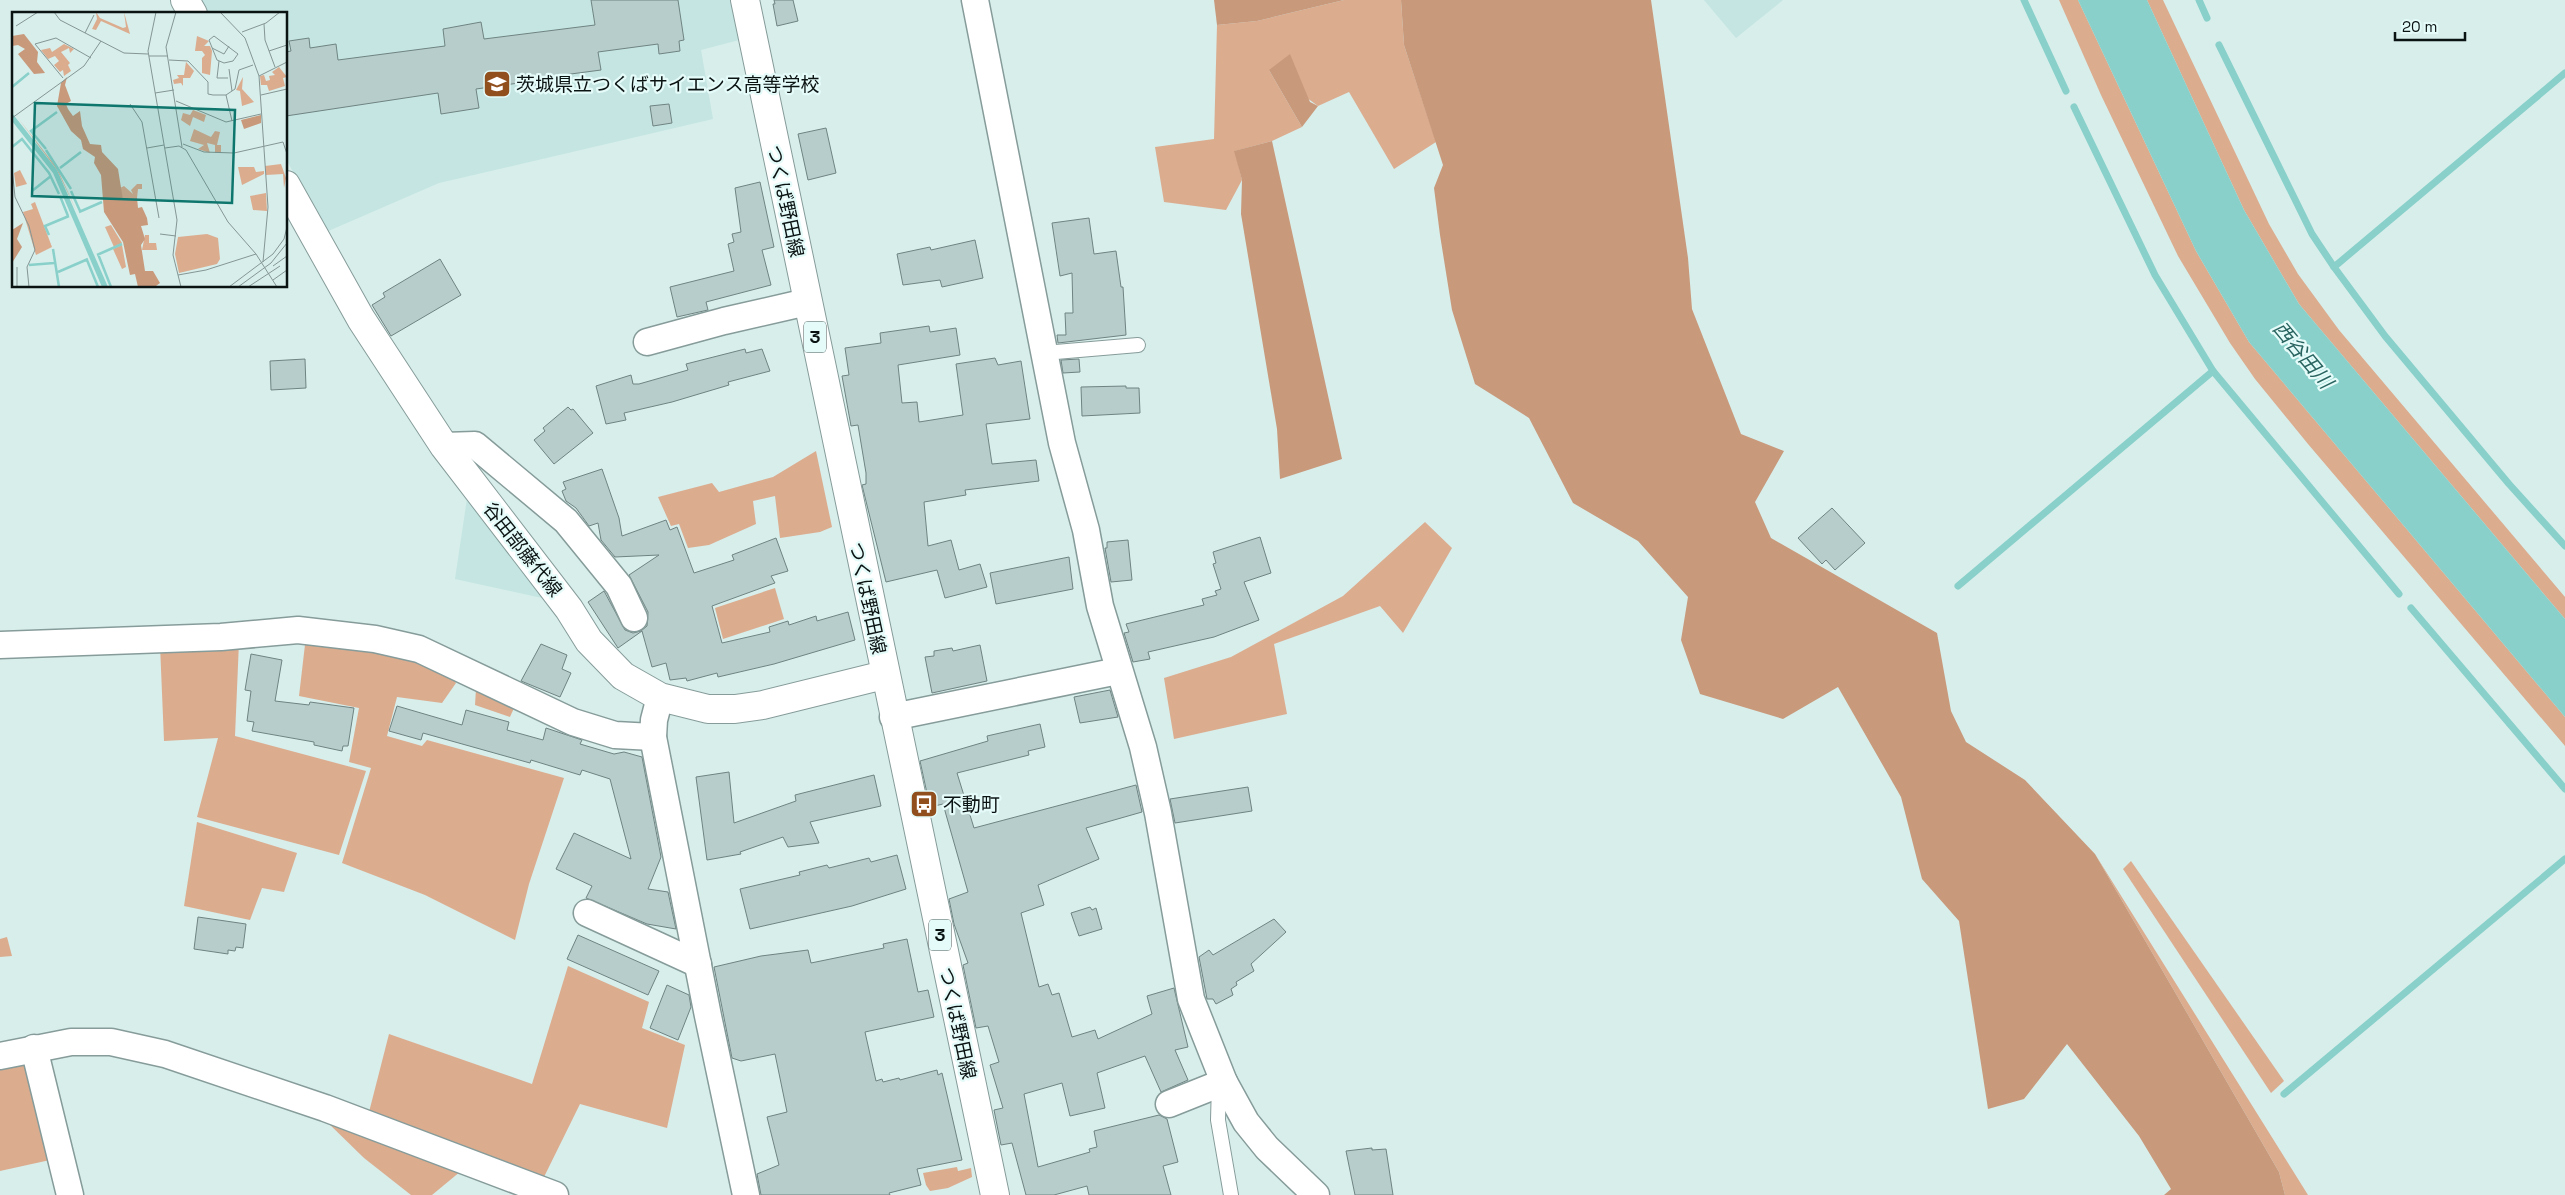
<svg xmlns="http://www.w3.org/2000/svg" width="2565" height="1195" viewBox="0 0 2565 1195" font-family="'Space Grotesk','Noto Sans JP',sans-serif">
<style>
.built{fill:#c4e5e2}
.green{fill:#dcac8f}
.forest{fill:#c9997b}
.water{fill:#89d0ca}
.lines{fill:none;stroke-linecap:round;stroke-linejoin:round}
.stream{stroke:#89d0ca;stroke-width:7}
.building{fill:#b7cdcb;stroke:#6f8482}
.service-casing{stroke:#869c9a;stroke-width:16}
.minor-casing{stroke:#869c9a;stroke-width:29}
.secondary-casing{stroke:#869c9a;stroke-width:30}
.primary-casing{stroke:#869c9a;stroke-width:30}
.service{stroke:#fff;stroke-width:14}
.minor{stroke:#fff;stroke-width:26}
.secondary{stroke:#fff;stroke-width:28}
.primary{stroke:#fff;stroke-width:28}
.labels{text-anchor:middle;stroke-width:4.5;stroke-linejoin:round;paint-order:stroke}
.shield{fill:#e4fbf9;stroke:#4c5957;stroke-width:1}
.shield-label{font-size:18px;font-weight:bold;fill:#0b1312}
.poi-label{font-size:19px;fill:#0b1312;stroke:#e4fbf9;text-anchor:start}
.street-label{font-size:19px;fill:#0b1312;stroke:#e4fbf9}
.water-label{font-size:20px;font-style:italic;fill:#28635f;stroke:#e4fbf9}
.inset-river{fill:none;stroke:#89d0ca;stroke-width:2.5}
.inset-road{fill:none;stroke:#859694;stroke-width:1}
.view{fill:#0f766e;fill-opacity:0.15;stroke:#0f766e;stroke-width:2.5}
.inset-edge{fill:none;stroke:#0b1312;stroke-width:2.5}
</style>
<rect width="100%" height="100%" fill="#d7eeeb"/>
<g class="built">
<path d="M202,0H731L739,40L701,50L713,119L439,183L326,232L286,159V14H209Z"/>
<path d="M1704,0H1783L1736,38Z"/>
<path d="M468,492L542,598L455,579Z"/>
</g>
<g class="green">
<path d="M1344,0H1401L1404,45L1436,142L1394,169L1349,92L1318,106L1269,70L1302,127L1272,141L1235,151L1242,180L1226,210L1164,202L1155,147L1214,139L1217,25L1257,21Z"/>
<path d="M2059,0H2078L2196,251L2249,342L2565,717V746L2308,444L2255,379L2230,343L2178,256L2101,95Z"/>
<path d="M2147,0H2163L2269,224L2298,274L2339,330L2565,597V619L2299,304L2244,210Z"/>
<path d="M816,451L832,527L820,532L780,538L775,496L753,501L756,524L709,545L688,548L679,524L671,526L658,497L712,483L719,492L773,477Z"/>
<path d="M1425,522L1452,548L1403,633L1380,606L1274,644L1287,714L1174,739L1164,678L1231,657L1343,596Z"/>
<path d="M775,588L784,619L723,639L715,608Z"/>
<path d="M306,636L391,650L452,676L456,683L442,703L397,697L387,736L422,746L427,740L564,778L529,884L515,940L425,895L342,863L371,768L349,762L359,708L299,696Z"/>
<path d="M239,642L235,736L366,771L339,855L197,817L218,738L164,741L160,645Z"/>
<path d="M476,689L514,708L510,717L475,705Z"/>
<path d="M197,822L297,853L284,892L262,888L250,920L184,906Z"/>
<path d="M2095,854L2308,1195H2285L2279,1172Z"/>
<path d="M2131,861L2284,1081L2271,1093L2123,869Z"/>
<path d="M7,937L12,956L0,957V939Z"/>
<path d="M568,966L649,1002L642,1028L685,1045L667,1128L580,1104L543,1179L368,1116L389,1034L532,1084Z"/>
<path d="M26,1059L50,1160L0,1171V1065Z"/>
<path d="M325,1120L461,1171L432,1195H411L364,1158Z"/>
<path d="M957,1167L958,1171L971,1168L972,1177L948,1188L930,1191L926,1185L923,1173Z"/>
</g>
<g class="forest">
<path d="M1214,0H1344L1257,21L1217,25Z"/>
<path d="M1401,0H1651L1688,258L1692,309L1741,434L1784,451L1755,502L1771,538L1937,633L1951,711L1966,742L2025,780L2095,854L2279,1172L2285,1195H2164L2171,1189L2139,1136L2067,1044L2024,1099L1988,1109L1959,921L1922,879L1901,797L1838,687L1783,719L1700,694L1681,640L1688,597L1638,541L1573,503L1529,418L1475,384L1452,310L1440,235L1434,188L1443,165L1404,45Z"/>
<path d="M1290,54L1310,102L1318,106L1302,127L1269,70Z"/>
<path d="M1272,141L1342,459L1280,479L1277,429L1241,214L1242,180L1234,151Z"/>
</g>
<path class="water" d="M2078,0H2147L2244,210L2299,304L2565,619V717L2249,342L2196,251Z"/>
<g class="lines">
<g class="stream">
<path d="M2024,0L2066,91"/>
<path d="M2199,0L2207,18"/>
<path d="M2219,45L2312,234L2334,267L2385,336L2509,484L2565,546"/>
<path d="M2074,107L2155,275L2213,371L2399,594"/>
<path d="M2334,267L2565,73"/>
<path d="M1958,586L2213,371"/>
<path d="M2411,608L2565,789"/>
<path d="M2284,1094L2565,859"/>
</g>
</g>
<g class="building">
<path d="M591,0H678L684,40L679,41L680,51L659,54L658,44L598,52L601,70L548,77V83L527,86L526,82L476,89L479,108L441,114L438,93L286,116V52L291,51L289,41L309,38L310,48L336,44L338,60L445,46L443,29L481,22L484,39L595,25Z"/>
<path d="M774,0H793L798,21L777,26L773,4H775Z"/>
<path d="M669,104L672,123L653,126L650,106Z"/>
<path d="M826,128L836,173L808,180L798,134Z"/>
<path d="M760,182L774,247L762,250L771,285L706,302L708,310L677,317L670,287L734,271L728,244L734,242L732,234L741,232L735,188Z"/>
<path d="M1089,218L1094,254L1116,251L1121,287H1123L1126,335L1058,343L1057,335H1066L1065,313H1073L1072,273L1060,276L1052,223Z"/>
<path d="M975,240L983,278L942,287L940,280L903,285L897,254L930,247L931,250Z"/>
<path d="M440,259L461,295L391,336L372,305L385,297L383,293Z"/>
<path d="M929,326L930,332L956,328L960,355L898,365L902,403L917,402L919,422L963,415L956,364L995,358L998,365L1021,361L1030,419L986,424L992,464L1036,460L1039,481L965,490L966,495L924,502L928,546L951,540L959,570L980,564L987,587L945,598L937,570L886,582L862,485L866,484V473L858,425L851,426L842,376L849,375L845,348L881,343L880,333Z"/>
<path d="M745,349L746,353L762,349L770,371L728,382L729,385L672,402L624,413L626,420L606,424L596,386L631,375L633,384H639L688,370L686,364Z"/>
<path d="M305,359L306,388L271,390L270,361Z"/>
<path d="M1079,359L1080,372L1063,373L1061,360Z"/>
<path d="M1126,386V388H1139L1140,413L1082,416L1081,387Z"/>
<path d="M568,407L571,410L573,409L593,433L554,464L534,440L545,431L543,428Z"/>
<path d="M602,469L619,518L622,536L666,520L670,530L677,527L694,573L734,560L732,555L776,538L788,571L771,576L775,583L712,606L722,643L770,632L769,627L788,621L789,625L816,616L817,621L848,612L855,640L774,664L718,677L717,673L687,681L686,678L670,680L666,663L652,667L642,631L618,648L588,602L604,591L625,630L633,633L641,631L647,626L648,612L629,575L659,555L615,557L601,540L598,523L589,526L576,508L566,501L562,491L566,489L563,482Z"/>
<path d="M1832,508L1865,543L1835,570L1826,560L1822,564L1798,538Z"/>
<path d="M1260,537L1271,573L1244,582L1259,620L1214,637L1148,652L1150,659L1133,662L1124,633L1129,632L1126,624L1204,605L1202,599L1217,595L1215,591L1221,589L1213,564L1216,563L1213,552Z"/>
<path d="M1128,540L1132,580L1111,582L1105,548H1107V542Z"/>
<path d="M1069,557L1073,589L996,604L990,573Z"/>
<path d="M541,644L567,655L562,669L571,673L560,697L521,681Z"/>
<path d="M980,645L987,681L932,693L925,657L934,656V651L952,648L953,651Z"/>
<path d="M251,654L282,660L275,701L309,705L310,702L354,708L348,746H343L342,751L314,745V742L252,731L254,722L247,721L251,691L245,690Z"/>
<path d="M1110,690L1118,717L1080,723L1074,697Z"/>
<path d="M397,706L462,725L466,710L509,722L507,730L543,740L546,728L582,740L580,744L614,754L624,752L642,757L661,857L648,889L668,892L676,929L647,924L586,898L592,886L556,869L574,833L631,859L610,779L582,770L580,775L531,760L530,763L423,733L421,740L389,731Z"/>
<path d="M1040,724L1045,747L1028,751L1029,755L957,773L974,828L1136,785L1142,812L1086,828L1099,859L1038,885L1044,905L1021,913L1039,987L1048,984L1052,995L1059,993L1072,1037L1095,1030L1098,1039L1152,1014L1147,996L1174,988L1188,1047L1175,1050L1188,1080L1161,1092L1145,1056L1097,1073L1105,1108L1070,1116L1062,1083L1024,1094L1038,1167L1090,1152L1089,1149L1097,1147L1094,1131L1159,1115L1167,1119L1178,1162L1163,1166L1171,1195H1089L1087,1186L1054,1195H1026L1012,1143L1001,1145L994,1110L1003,1108L990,1065L999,1062L988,1026L976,1028L963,965L968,963L954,924L949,899L968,892L943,804L930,807L920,761L988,741L987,736Z"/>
<path d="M729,772L734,823L796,801L795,795L874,775L881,806L810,822L819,843L788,847L783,837L740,852L741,854L707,860L696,777Z"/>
<path d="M1248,787L1252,811L1175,823L1170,799Z"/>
<path d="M897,855L906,889L852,906L750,929L740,889L800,875L799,872L827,865L829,868L869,858L871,862Z"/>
<path d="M1090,907L1092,910L1096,908L1102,929L1079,936L1071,913Z"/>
<path d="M198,917L246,924L243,948L236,947L235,951L228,950V954L194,949Z"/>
<path d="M1274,919L1286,932L1251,964L1254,971L1236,982L1237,985L1231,989L1233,995L1216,1004L1213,999H1207L1199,957L1209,950L1213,955Z"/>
<path d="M578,935L659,971L648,995L567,959Z"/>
<path d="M907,939L918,992L928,990L934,1017L865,1032L876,1081L882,1079L883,1082L899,1078L900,1080L937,1070L938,1075L942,1073L962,1160L917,1169L921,1185L889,1193L890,1195H761L757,1174L779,1165L767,1117L787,1112L775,1054L741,1061L732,1058L714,967L761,956L808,950L811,963L884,948L883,944Z"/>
<path d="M667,985L689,995L691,1007L678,1040L650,1028Z"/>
<path d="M1372,1148V1150L1386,1149L1393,1195H1355L1346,1151Z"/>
</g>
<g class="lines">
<g class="service-casing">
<g id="service">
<path d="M1044,353L1138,345"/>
<path d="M1219,1084L1218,1120L1231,1195"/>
</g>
</g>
<g class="minor-casing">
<g id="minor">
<path d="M975,0L1062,443L1086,530L1100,606L1143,747L1158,813L1191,999L1224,1082L1246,1122L1267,1148L1316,1195"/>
<path d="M647,342L724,321L807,302"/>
<path d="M444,446L475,445L566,521L619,586L634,618"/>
<path d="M0,645L221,637L298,630L375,639L419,649L573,722L615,735L653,737"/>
<path d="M660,697L654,720L653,737L708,1016L746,1195"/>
<path d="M893,717L1118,671"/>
<path d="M587,913L698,964"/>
<path d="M34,1048L70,1195"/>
<path d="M0,1056L71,1042H111L165,1054L325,1108L555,1195"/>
<path d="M1169,1104L1224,1082"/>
</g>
</g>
<g class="secondary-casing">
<g id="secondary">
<path d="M185,0L193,14"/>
<path d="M286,185L361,319L444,446L569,609L589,641L623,676L660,697L708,709H735L763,705L884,675"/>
</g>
</g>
<g class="primary-casing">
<path id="primary" d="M745,0L995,1195"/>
</g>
<use href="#service" class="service"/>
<use href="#minor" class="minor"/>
<use href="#secondary" class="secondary"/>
<use href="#primary" class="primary"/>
</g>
<defs>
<g id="school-square" transform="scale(1.4375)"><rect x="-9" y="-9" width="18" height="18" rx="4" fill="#924f1e" stroke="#e4fbf9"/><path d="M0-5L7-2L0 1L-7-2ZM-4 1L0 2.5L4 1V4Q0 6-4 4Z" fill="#fff"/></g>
<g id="bus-square" transform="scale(1.4375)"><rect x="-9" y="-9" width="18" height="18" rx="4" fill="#924f1e" stroke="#e4fbf9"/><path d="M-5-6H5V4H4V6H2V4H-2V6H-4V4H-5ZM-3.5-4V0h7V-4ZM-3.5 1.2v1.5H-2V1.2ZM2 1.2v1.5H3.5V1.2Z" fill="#fff"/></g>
</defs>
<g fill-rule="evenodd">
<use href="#school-square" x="497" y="84"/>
<use href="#bus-square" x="924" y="804"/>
</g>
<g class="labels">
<g class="shield">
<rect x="804" y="321.5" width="22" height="31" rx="4"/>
<rect x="929" y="919.5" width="22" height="31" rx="4"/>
</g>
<g class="shield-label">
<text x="815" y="343">3</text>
<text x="940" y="941">3</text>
</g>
<g class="poi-label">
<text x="516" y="91">茨城県立つくばサイエンス高等学校</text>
<text x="943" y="811">不動町</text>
</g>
<g class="street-label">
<text transform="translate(786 201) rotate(78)" y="7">つくば野田線</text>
<text transform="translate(523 549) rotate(52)" y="7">谷田部藤代線</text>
<text transform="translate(868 598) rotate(78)" y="7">つくば野田線</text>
<text transform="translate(958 1023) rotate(78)" y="7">つくば野田線</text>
</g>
<g class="water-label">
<text transform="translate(2303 355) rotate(50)" y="7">西谷田川</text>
</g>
</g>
<g transform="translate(12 12)">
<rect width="275" height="275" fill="#d7eeeb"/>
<path d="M84,0L88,6L111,16L114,15L112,0L118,22L89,9L84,18L80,17L85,7ZM185,24L197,29L192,34H198L200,39L198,63L190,61V46L193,43L190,39H183ZM52,32L62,37L58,41L57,36L49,40L58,51L56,53L59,59L52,64L51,58L48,60L42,53L47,49L43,44L36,47L29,38L38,36L40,40ZM174,50L182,59L178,66H171V74L169,71L162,72L161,68L167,66L165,63H172ZM267,55L275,65L271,66L273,74L257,79L255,73H249L248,64L252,63L254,69L258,68L257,64L263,63L260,60ZM231,65L230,77L242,90L230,94L228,79L224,78ZM181,98L194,103L192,110L181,105L178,114L169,108L171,101L178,103ZM6,106L45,156L65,200L45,158ZM182,117L199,125L203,119L208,120L205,133H209V141H203V133L195,131L198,141L186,137L192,133L178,129ZM269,152L274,166L272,176L271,162L254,163L253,154ZM226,155H242L244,160L252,159V162L230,173ZM8,158L15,172L4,175L2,161ZM125,172H130V177H126L125,186L111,189L108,176L112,174L121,182L119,178ZM254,181L255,199L241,198L238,184ZM23,190L40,235L24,243L11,200L21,197L19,192ZM99,213L110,231L102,235L93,215ZM195,222L206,226L208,247L205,252L167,261L163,242L166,225ZM133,223H137V231H144L145,238H130ZM110,233L114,255L110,257L101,237Z" fill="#dcac8f"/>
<path d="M12,22L26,40L25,50L33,61L22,62L6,42L13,37L6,33L0,34V24ZM55,65L53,73L59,89L54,92L56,97L61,104L68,99L70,114L78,132L89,133L90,140L106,157L111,188L125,186L126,196L130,195L135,206L136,213L129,214L133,227L129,233L133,259H141L148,271L144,274L126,275L123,262L118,263L111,230L92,200L89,163L82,151L83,145L71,137L69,128L59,119L45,94L49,71ZM249,103V111L232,117L229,108ZM11,211L5,227L10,235L0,251V218Z" fill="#c9997b"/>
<path d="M0,101L45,158L96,275H90L41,161L0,109Z" fill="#89d0ca"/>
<path class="inset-river" d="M0,75L17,61M0,135L10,127L37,161L47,182M34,137L19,119L45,100M34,138L59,177M48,156L69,140M20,179L39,164M59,179L68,199M48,184L56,204M67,200L90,190M37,223L33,214L57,204M41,237L47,275M86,242L99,275M85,243L110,232M75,248L86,275M17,253L42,251M46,260L76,247"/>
<path class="inset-road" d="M42,0L48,8L112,41L136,42M144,0L136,39L165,208L161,243L169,275M164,0L154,35L170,135M208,0L233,26L247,64L256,195L251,250M252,12L253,28L263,55M4,14L26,0M230,20L254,11L268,0M73,21L82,3M202,24L226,42L221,49L212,51L205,48L197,28ZM200,36L212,42L217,34M257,39L275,33M137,44H156M157,48L176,49L196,70V82L201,83H214L223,77L227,58L241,53M207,49L205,66H216M217,57L220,79M247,64L275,50M51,66L23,32L44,26L79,46M143,81L162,78M214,83L220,109M249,83L275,77M164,89L214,110L249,102M118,92L130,110L147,206M0,106L72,54L89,29M171,132L192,140L222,141L271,130L275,142M135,136L152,133M153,136L167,134L174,138L216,210L244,242L265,275M0,156L3,185L17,214L23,238L15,255L17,275M148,222L164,224M261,254L275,244M166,263L194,258L244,242M261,268L275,258M5,275V255M217,275L261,242L272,227L275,215M226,275L259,251L275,231M236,275L268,254"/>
<path class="view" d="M23,91L223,98L220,191L20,184Z"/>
<rect width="275" height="275" class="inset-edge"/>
</g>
<path d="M2395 32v8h70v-8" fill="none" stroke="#0b1312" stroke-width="2.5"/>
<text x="2402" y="32" font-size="15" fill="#0b1312" stroke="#e4fbf9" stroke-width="4" paint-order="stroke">20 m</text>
</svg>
